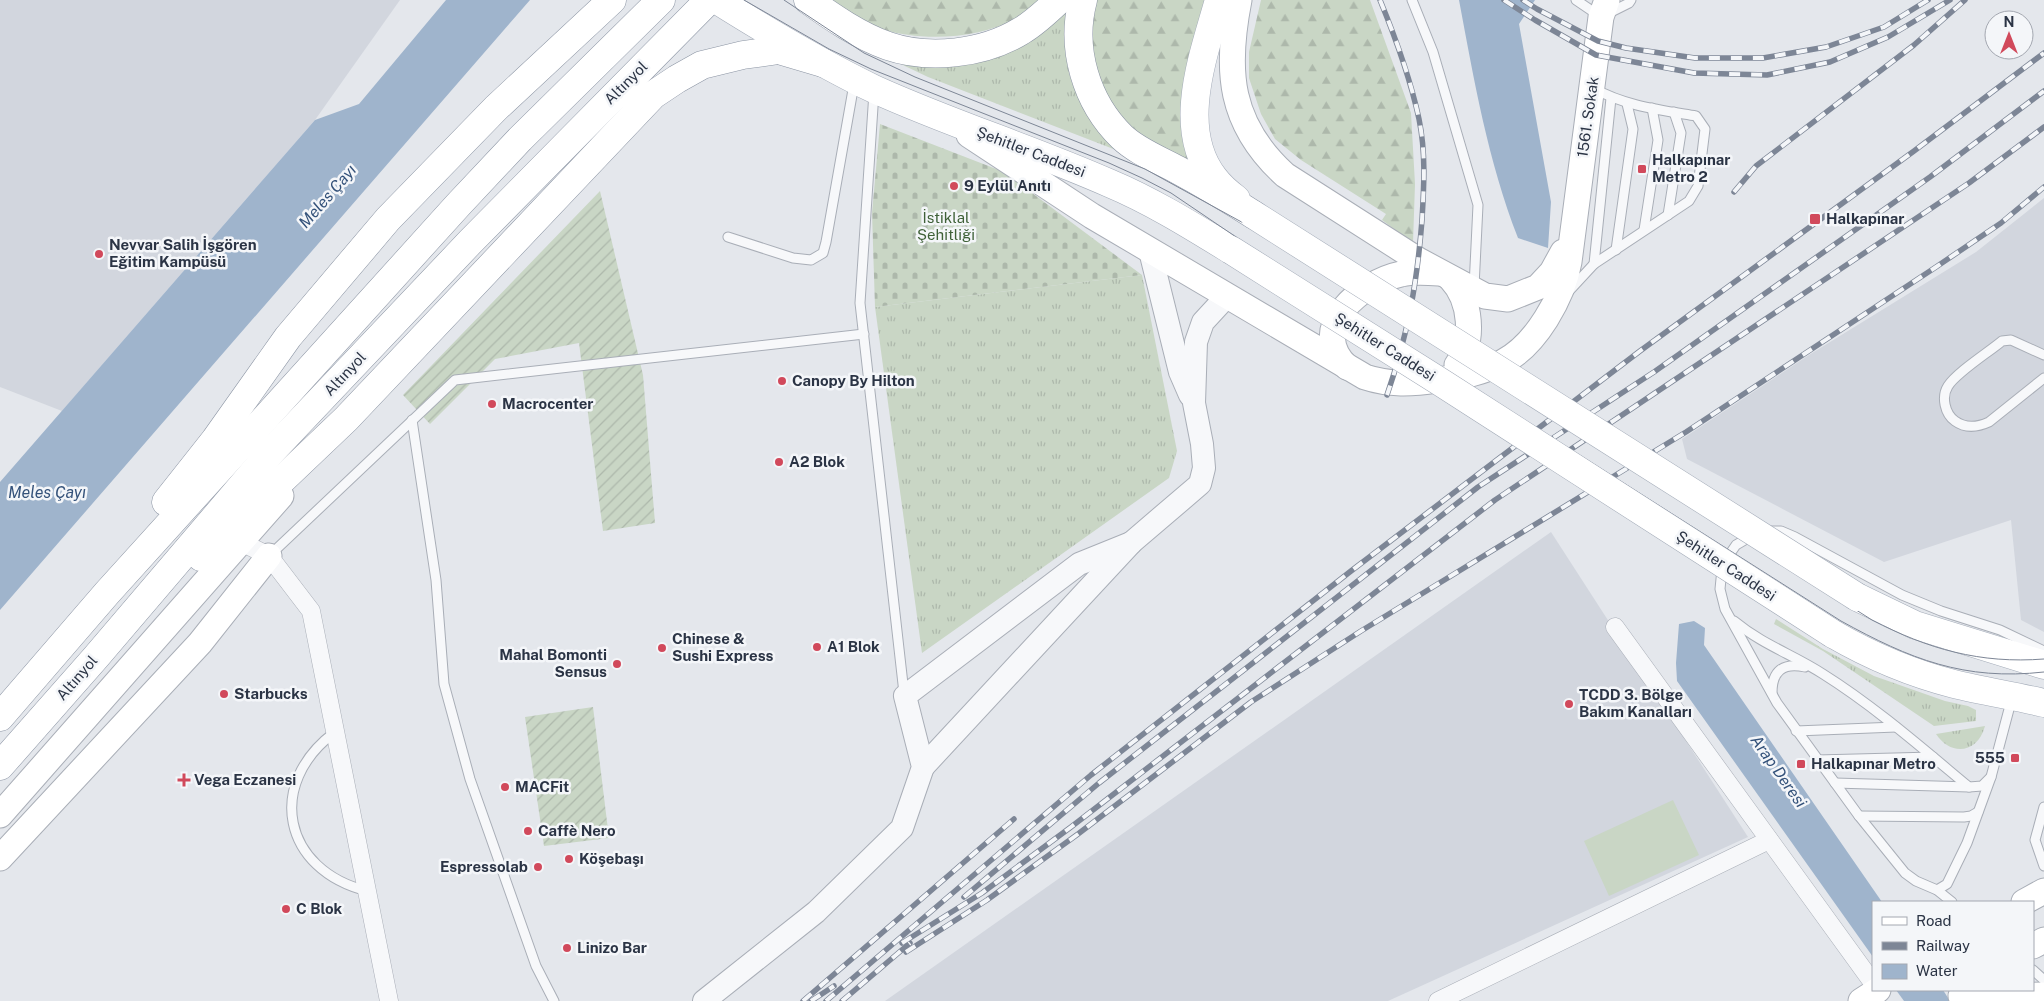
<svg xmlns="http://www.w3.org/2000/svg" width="2044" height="1001" viewBox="0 0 2044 1001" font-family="'Public Sans',sans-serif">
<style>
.built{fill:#d2d6de}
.grass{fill:url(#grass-tufts)}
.forest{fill:url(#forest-firs)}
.cemetery{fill:url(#cemetery-stones)}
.garden{fill:url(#garden-furrows)}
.pitch{fill:#c9d6c5}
.water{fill:#9fb4cc}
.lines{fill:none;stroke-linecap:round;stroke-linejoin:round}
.service-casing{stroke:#a9aeb7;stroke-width:11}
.minor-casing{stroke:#a9aeb7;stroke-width:19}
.tertiary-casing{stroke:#a9aeb7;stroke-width:24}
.secondary-casing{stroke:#a9aeb7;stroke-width:27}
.primary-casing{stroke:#a3abb8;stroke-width:29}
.trunk-casing{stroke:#8b94a3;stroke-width:29}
.service{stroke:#f7f8fa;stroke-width:9}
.minor{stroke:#f7f8fa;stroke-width:18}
.tertiary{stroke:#f7f8fa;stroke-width:22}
.secondary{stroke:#fff;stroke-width:25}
.primary{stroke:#fff;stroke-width:28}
.trunk{stroke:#fff;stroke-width:28}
.tram{stroke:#7d8696;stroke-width:1}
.rail-casing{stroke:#7d8696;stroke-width:5.5}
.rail{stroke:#f4f6f9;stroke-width:4;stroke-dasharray:11;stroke-linecap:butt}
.primary-bridge-casing{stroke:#a3abb8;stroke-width:29;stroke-linecap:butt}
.primary-bridge{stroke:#fff;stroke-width:28}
.poi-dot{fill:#d1495b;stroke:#f4f6f9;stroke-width:2}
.labels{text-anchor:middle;stroke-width:5;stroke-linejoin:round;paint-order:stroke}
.street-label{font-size:15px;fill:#2b3445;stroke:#f4f6f9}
.poi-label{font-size:15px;font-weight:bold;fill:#2b3445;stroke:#f4f6f9;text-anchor:start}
.park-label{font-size:15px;fill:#3f6138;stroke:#f4f6f9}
.water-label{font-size:16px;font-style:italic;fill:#34527a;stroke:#f4f6f9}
</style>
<defs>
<pattern id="grass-tufts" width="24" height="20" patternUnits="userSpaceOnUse" patternTransform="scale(1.25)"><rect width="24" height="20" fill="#c9d6c5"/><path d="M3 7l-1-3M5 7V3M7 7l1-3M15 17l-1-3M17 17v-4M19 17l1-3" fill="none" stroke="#adb8ab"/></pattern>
<pattern id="forest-firs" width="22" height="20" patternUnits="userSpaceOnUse" patternTransform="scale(1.25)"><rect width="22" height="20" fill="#c9d6c5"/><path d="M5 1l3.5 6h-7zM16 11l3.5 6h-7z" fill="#adb8ab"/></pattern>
<pattern id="cemetery-stones" width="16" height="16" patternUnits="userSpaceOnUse" patternTransform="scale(1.25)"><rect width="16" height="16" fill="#c9d6c5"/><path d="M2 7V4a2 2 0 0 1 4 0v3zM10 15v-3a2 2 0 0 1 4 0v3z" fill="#adb8ab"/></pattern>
<pattern id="garden-furrows" width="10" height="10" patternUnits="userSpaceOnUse" patternTransform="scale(1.25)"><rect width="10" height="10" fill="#c9d6c5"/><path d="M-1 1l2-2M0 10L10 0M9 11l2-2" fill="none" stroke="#adb8ab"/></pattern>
</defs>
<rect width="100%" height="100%" fill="#e4e7ec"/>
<g class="built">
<path d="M0,0H400L315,120L62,411L0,387Z"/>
<path d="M2044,198V632L2021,620L2011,520L1884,562L1687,459L1682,439L1809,355L1976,252Z"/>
<path d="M1551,532L1748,837L1388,1001H885Z"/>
</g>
<g class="grass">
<path d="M1064,11L1066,13C1063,39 1065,72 1078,96C1088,115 1104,133 1116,150L928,77L886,57L913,61Z"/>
<path d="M1142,275L1177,451L1169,478L922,653L875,307Z"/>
<path d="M1776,619L1823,649L1874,676L1945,701L1968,706L1976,710V721L1934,726L1823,651L1774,624Z"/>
<path d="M1985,726C1978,753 1951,757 1936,734Z"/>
</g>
<g class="forest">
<path d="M831,0H1044C1002,37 934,45 881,29C863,23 847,10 831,0Z"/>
<path d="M1096,0H1205C1191,56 1167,114 1193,170L1136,138L1096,81L1091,25Z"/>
<path d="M1261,0H1370L1411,113L1415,184L1413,243L1382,220L1386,214L1301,160L1275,139L1261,114L1249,78V52Z"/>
</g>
<path class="cemetery" d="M880,124L1004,172L1142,275L875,307L872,213Z"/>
<g class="garden">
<path d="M600,191L643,375L655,523L603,531L579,343L495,359L430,424L403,395Z"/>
<path d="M593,707L609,838L544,846L525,717Z"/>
</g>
<path class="pitch" d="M1673,800L1699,855L1609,896L1584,841Z"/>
<g class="water">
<path d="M446,0H530L0,610V482L315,120L359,104Z"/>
<path d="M1459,0H1535L1519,24L1551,202L1548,248L1518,238C1488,161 1474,80 1459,0Z"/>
<path d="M1694,621L1705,628L1704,645L1882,902H1873V957L1677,681L1676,663L1679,624Z"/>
<path d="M1896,990H1943L1950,1001H1904Z"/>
</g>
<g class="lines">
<g class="service-casing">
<g id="service">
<path d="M1412,0L1433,52L1478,205L1474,287"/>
<path d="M1576,0L1601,17L1629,3L1631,0"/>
<path d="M874,92L860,303L904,693"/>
<path d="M1668,215L1681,133L1674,112"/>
<path d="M1644,230L1658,140L1652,108"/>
<path d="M728,237L793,258L811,260L823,253L826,242L854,84"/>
<path d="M1616,250L1633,129L1627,104"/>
<path d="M1594,264L1611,98"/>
<path d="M1569,291L1594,264L1689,201L1698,186L1705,129L1696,116C1660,110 1625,106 1593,88"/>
<path d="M2044,355L2011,340L2002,341C1989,352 1957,372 1948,386C1941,397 1945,414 1955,421C1966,429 1978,427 1989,422L2044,378"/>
<path d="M412,420L436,580L444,684L470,779L536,966L554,1001"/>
<path d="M1768,531H1781L1795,537L1902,595L1941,611L2000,630L2044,651"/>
<path d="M1753,535L1736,545L1725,561L1722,569L1720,589L1725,609L1777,703L1859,816L1905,873L1916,881L1937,890L1952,902"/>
<path d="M269,556L455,380L864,334"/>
<path d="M1734,621C1763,645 1794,655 1823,674C1874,706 1922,748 1969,787L1982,786L1991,777"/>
<path d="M1772,693C1772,671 1783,662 1805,667"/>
<path d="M1796,731L1896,727"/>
<path d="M335,732C265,784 283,870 367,891"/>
<path d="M1817,760L1933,757"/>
<path d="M1835,783L1969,787"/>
<path d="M2044,807L2035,840L2044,866"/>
<path d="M1859,816L1964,817L1971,816L1978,812"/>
<path d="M1937,890L1947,884L1967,843L1991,777L2012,698"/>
<path d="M2033,970L2044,980"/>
</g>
</g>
<g class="minor-casing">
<g id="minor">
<path d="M241,542L269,556L311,611L389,1001"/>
<path d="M1615,627L1873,983"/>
<path d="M1438,1001L1769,840"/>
</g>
</g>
<g class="tertiary-casing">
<g id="tertiary">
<path d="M1150,251L1180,372L1190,395"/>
<path d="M923,767L1131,543L1200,484L1204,468L1202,444L1194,403L1196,342L1203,322L1227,296"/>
<path d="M704,1001L816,912L902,828L923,767L905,696L1079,564L1131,543"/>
</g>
</g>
<g class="secondary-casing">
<g id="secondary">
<path d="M1239,0C1225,71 1229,124 1285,175L1418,260L1485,296L1508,299L1538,287L1552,272L1563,252"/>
<path d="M969,135L1092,216L1365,377C1389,385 1412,384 1437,380C1460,377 1482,373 1503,362C1536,345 1563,297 1569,262L1601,17L1607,0"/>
<path d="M1451,279C1471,300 1475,341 1457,365"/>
<path d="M1347,367C1305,328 1362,282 1401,274C1413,271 1426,272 1439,273"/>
<path d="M0,815L281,496"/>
<path d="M0,858L200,643L269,556"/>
<path d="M2024,902L2044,891"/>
<path d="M2033,946L2044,940"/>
<path d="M1961,996L2044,995"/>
<path d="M1861,1001L1878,990"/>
</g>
</g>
<g class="primary-casing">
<g id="primary">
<path d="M717,0C768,32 820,63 874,89C951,124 1032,149 1109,183C1152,201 1192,226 1231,250"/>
<path d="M1219,0C1204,54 1175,128 1214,178C1220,186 1228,193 1236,199"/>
<path d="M1857,597L1915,625L2044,665"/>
<path d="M1833,634C1871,656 1911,673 1954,684C1983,691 2014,696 2044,703"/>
</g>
</g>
<g class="trunk-casing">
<g id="trunk">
<path d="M808,0C832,17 859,36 888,46C929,60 983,54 1021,31C1035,23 1047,11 1059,0"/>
<path d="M1083,0C1070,48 1086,102 1122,137C1138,152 1160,160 1178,170C1204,184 1229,199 1254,215"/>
<path d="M166,502L215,440L288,337L388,219L496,108L612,0"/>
<path d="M201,557L346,419L653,95L677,79L702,65L743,55L779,50L823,63"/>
<path d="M0,717L107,593L458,205L520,139L661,0"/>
<path d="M0,766L96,657L270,453L471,241L709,0"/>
</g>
</g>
<use href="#service" class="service"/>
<use href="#minor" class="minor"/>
<use href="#tertiary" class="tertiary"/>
<use href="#secondary" class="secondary"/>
<use href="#primary" class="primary"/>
<use href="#trunk" class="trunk"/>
<g class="tram">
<path d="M744,0L829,49L871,69L1109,163L1142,178L1171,193L1239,239L1841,621C1910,659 1964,681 2044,672"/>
<path d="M784,0L864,53L915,77L1145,169L1247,225L1872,620C1928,649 1980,664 2044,659"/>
</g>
<g class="rail-casing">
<g id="rail">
<path d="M1380,0C1396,39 1410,77 1419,119C1426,153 1424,186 1422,220C1417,284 1408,334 1387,395"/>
<path d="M1504,0L1535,20L1596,55L1694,73L1767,75L1830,62L1888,37L1950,0"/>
<path d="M1523,0L1537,9L1598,41L1626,48L1695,58H1763L1826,47L1884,27L1928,0"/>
<path d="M1734,192L1756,166L1914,45L1965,0"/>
<path d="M964,897L1099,783L1478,487L1654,372L1930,177L2044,91"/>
<path d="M902,943L982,893L1071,827L1495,500L1969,183L2044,127"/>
<path d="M906,952L987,900L1078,834L1251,702L1361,631L1686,432L1936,267L2001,223L2044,187"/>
<path d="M803,1001L1014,819"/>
<path d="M811,1001L834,986"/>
<path d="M826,1001L1091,775L1351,571L1640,351L1914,151L2044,53"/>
<path d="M842,1001L910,943"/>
</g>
</g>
<use href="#rail" class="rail"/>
<g class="primary-bridge-casing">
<g id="primary-bridge">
<path d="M1254,215L1857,597"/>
<path d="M1231,250L1442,383L1833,634"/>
</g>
</g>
<use href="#primary-bridge" class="primary-bridge"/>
</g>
<g class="poi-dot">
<rect x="1637" y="164" width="10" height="10" rx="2.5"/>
<circle cx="954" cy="186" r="5"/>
<rect x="1809" y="213" width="12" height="12" rx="2.5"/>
<circle cx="99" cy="254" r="5"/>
<circle cx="782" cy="381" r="5"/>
<circle cx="492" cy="404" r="5"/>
<circle cx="779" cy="462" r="5"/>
<circle cx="817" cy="647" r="5"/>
<circle cx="662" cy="648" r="5"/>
<circle cx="617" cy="664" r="5"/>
<circle cx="224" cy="694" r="5"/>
<circle cx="1569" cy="704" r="5"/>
<rect x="2010" y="753" width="10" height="10" rx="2.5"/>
<rect x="1796" y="759" width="10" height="10" rx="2.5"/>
<path d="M181.5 772.5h5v5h5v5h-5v5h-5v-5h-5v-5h5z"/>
<circle cx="505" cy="787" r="5"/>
<circle cx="528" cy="831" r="5"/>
<circle cx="569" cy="859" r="5"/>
<circle cx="538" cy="867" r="5"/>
<circle cx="286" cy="909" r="5"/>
<circle cx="567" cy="948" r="5"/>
</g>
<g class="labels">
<g class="street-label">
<text transform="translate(626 83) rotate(-45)" y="5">Altınyol</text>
<text transform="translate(1588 117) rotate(-82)" y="5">1561. Sokak</text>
<text transform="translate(1031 152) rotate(21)" y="5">Şehitler Caddesi</text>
<text transform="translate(1385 347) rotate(32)" y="5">Şehitler Caddesi</text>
<text transform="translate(345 374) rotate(-47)" y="5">Altınyol</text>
<text transform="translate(1726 566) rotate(33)" y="5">Şehitler Caddesi</text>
<text transform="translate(77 678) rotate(-49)" y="5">Altınyol</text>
</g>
<g class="poi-label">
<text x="1652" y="165">Halkapınar<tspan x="1652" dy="17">Metro 2</tspan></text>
<text x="964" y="191">9 Eylül Anıtı</text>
<text x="1826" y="224">Halkapınar</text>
<text x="109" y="250">Nevvar Salih İşgören<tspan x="109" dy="17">Eğitim Kampüsü</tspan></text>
<text x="792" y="386">Canopy By Hilton</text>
<text x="502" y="409">Macrocenter</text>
<text x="789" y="467">A2 Blok</text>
<text x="672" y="644">Chinese &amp;<tspan x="672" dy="17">Sushi Express</tspan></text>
<text x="827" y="652">A1 Blok</text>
<text x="607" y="660" text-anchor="end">Mahal Bomonti<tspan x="607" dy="17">Sensus</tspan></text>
<text x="234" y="699">Starbucks</text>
<text x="1579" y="700">TCDD 3. Bölge<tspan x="1579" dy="17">Bakım Kanalları</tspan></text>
<text x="2005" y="763" text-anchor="end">555</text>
<text x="1811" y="769">Halkapınar Metro</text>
<text x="194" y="785">Vega Eczanesi</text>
<text x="515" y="792">MACFit</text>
<text x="538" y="836">Caffè Nero</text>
<text x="579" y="864">Köşebaşı</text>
<text x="528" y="872" text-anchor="end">Espressolab</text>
<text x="296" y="914">C Blok</text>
<text x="577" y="953">Linizo Bar</text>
</g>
<g class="park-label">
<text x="946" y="223">İstiklal<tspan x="946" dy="17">Şehitliği</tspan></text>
</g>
<g class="water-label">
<text transform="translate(327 196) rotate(-49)" y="6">Meles Çayı</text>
<text x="47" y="498">Meles Çayı</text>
<text transform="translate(1779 771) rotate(55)" y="6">Arap Deresi</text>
</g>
</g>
<rect x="1872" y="901" width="162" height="90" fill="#f4f6f9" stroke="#a4a8b1"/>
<rect x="1882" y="917" width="25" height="8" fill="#ffffff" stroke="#a4a8b1"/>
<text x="1916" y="926" font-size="15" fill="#2b3445">Road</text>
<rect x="1882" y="942" width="25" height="8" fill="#7d8696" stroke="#a4a8b1"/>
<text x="1916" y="951" font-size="15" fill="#2b3445">Railway</text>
<rect x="1882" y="964" width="25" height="15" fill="#9fb4cc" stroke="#a4a8b1"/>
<text x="1916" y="976" font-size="15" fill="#2b3445">Water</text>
<g transform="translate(2009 35)"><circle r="24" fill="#f4f6f9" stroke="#a4a8b1"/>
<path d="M0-4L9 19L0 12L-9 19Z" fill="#d1495b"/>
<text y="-8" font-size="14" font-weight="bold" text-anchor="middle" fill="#2b3445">N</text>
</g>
</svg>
